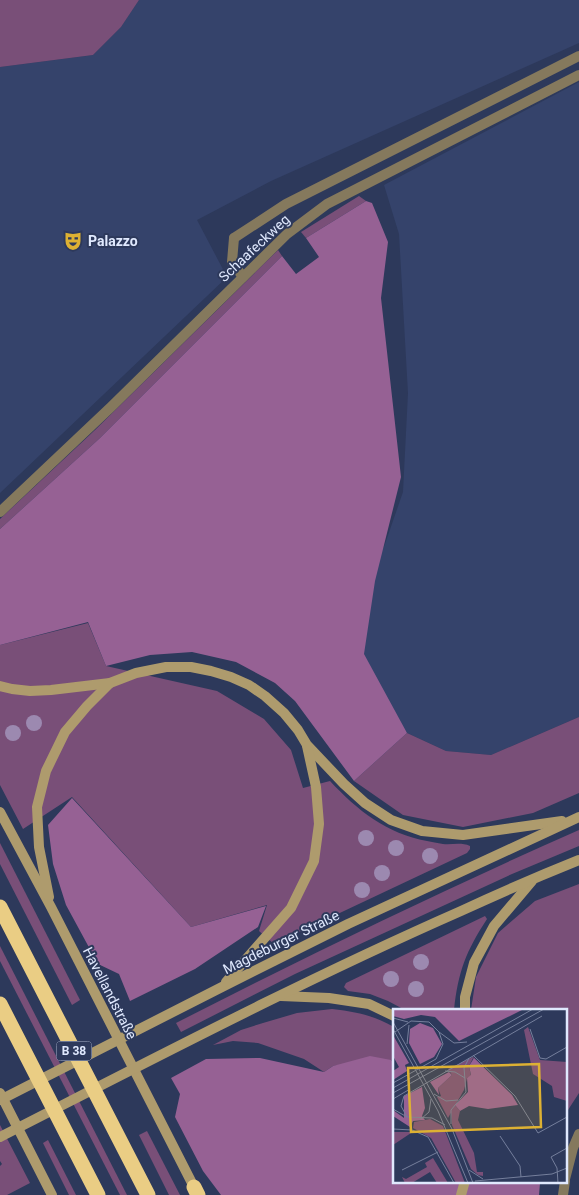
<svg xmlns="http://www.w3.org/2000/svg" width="579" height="1195" viewBox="0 0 579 1195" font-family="Roboto,sans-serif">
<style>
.built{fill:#35436b}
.green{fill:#794f78}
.forest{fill:#966194}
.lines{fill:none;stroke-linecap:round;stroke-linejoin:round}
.lane{stroke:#85795d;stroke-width:10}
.street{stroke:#85795d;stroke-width:10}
.secondary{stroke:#ae9b6d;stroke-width:10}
.highway{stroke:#eacd84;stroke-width:15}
.tree{fill:#9c89b0}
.labels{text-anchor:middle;stroke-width:4;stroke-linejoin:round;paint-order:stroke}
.shield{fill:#2d395b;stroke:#aab4cd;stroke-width:1}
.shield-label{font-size:12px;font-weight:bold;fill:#e0e9fe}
.poi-label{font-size:14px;font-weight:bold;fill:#e0e9fe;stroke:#2d395b;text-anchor:start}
.street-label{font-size:14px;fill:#e0e9fe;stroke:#2d395b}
.inset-road{fill:none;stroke:#757f9c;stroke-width:1}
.view{fill:#ddb133;fill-opacity:0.15;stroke:#ddb133;stroke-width:2.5}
.inset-edge{fill:none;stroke:#e0e9fe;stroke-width:2.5}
</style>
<rect width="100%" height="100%" fill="#2d395b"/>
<g class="built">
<path d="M139,0H579V43L271,181L197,220L227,277L0,493V67L93,55L121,27Z"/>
<path d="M579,82V717L491,755L446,751L407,733L382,702L349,646L359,606L385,544L403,492L408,393L399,234L384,185Z"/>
</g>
<g class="green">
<path d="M0,0H139L121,27L93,55L0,67Z"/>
<path d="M359,196L366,201L306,238L301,232Z"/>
<path d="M278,250L282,256L100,438L0,529V519L95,430Z"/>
<path d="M88,623L106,666L217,691L264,719L291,750L303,788L330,781C357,810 387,834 427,841C432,842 437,843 443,844C452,845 461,842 470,846V849L467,853L274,944L259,931L267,905L191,927L72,797L23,829L0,785V645Z"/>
<path d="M579,717V793L533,813L463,827L403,815L354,781L407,733L446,751L491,755Z"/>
<path d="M579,830V846L512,874L295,974L181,1032L176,1023C309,955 443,890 579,830Z"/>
<path d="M0,843L80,1000L72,1005L0,864Z"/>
<path d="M579,884V1093L568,1110L565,1118V1010H471L476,977L498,933L535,901Z"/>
<path d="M485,916L487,919C466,951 458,972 454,1010H405L388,1001L370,994L348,991L344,987L346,983Z"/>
<path d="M0,946L127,1195H120L0,961Z"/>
<path d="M332,1009C357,1012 372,1015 394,1027V1062L391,1060L333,1066L324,1072L304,1059L258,1043L233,1041L213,1045L241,1030L263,1023L297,1013Z"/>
<path d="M0,1125L30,1183L7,1195H0V1166L2,1164L0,1161Z"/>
<path d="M147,1131L180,1195H169L139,1135Z"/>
<path d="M48,1140L76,1195H69L43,1143Z"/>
</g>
<g class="forest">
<path d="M366,201L372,203L388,242L381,298L401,477L375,581L364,654L407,733L354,781L295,701L275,683L236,662L192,652L150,655L106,666L88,622L0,645V529L100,438L282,256L296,274L319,257L306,238Z"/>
<path d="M72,798L191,927L266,906L258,927L195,969L130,1001L119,974L98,964L66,905L53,864L48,825Z"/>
<path d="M370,1056L391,1060L394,1062V1181H532L540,1183L539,1195H221L203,1171L175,1117L180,1094L171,1078L206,1059L260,1058L324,1072L333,1066Z"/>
</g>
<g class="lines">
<g class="lane">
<path d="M234,238L232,262L243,277"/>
<path d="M0,512L111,407L287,234L327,204L579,75"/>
</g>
<g class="street">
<path d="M234,238L286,204L579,56"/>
<path d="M565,1179L573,1148L579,1134"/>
<path d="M563,1195L565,1181"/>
</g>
<g class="secondary">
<path d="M0,686L12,689L30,691L51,690L110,683L136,673L166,667H191L211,671L231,677L249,685L265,696L284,713L298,730L307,745L344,784L365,803L391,820L422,831L463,835L562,821"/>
<path d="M0,812L51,907L194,1187L197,1191"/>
<path d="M49,897L39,847L37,807L46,771L65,732L87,706L110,683"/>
<path d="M226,982L291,908L314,861L319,824L316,787L307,746"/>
<path d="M281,996L329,998L369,1004L394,1016"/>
<path d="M465,1010V997L474,963L494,926L532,881"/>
<path d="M0,1093L52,1195"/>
<path d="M0,1100L222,987L348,924L579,817"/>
<path d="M0,1137C153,1059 304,980 461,911C500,893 539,876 579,860"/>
<path d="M461,1195L465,1181"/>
</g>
<g class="highway">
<path d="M0,907L148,1195"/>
<path d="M0,1004L98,1195"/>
<path d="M194,1187L198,1195"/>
</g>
</g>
<g class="tree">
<circle cx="34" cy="723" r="8"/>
<circle cx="13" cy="733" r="8"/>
<circle cx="366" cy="838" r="8"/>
<circle cx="396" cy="848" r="8"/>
<circle cx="430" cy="856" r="8"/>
<circle cx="382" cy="873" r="8"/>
<circle cx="362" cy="890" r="8"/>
<circle cx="421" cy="962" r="8"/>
<circle cx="391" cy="979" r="8"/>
<circle cx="416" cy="989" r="8"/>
</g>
<defs>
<g id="theatre-bare" transform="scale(1.5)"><path d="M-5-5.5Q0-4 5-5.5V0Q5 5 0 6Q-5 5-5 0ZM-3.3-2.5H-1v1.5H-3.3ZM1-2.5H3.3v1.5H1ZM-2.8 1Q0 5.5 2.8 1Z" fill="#ddb133" stroke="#2d395b" stroke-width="2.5" paint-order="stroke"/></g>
</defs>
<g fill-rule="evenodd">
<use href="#theatre-bare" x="73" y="241"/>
</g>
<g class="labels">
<rect class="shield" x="56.5" y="1041.5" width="35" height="19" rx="4"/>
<g class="shield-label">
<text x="74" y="1055">B 38</text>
</g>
<g class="poi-label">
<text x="88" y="246">Palazzo</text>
</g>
<g class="street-label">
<text transform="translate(254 248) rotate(-43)" y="5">Schaafeckweg</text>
<text transform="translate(281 942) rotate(-26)" y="5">Magdeburger Straße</text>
<text transform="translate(110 993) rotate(63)" y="5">Havellandstraße</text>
</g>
</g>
<g transform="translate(393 1009)">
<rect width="174" height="174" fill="#2d395b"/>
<path d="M135,18L147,51L174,53V92L161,88L159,77L140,65L131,21ZM80,48L119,86L80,49L76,57L78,67L74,69L71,81L55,109L44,88L48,87L45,79L59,66L55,60ZM62,96L67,102L65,111L81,144L84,163H90V167L85,166L78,160L59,116L58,102ZM37,110L50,117L72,174H63L38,129L20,119L21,113ZM0,123H17L18,124L0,136ZM40,149L55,174H44L37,163L19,174H12L9,168L13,170L34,158L32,154Z" fill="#794f78"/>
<path d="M0,0H131L66,32L42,8L28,6L11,10L0,7ZM27,14L40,19L49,35L41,48L27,55L16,34L17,20ZM0,26L16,54L12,56L14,62L0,71V62L6,58L0,47ZM81,49L119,86L125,96L95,100L76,97L67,102L62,96L75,83L74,69L78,66L76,57ZM56,63L59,66L45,79L46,86L37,73ZM29,78L32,99L29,107L32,111L20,112L17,118L0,107V101L11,109V87Z" fill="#966194"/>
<path class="inset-road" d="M0,9L15,13M0,13L59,120L80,174M0,20L45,102L75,174M137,20L147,49L153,50L174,38M2,23L18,12L36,13L46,23L50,35L43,50M46,23L61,34L74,33M14,35L16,16M80,46L122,87L145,124M52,62L62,63L72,69M0,74L43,50M0,79L140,0M0,84L151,0M41,85L53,92L65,91M0,90L17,80M0,100L14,108M28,110L36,103L38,90M58,115V101L73,83L71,59L76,49M52,116L39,109L14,108L8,97L11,87L149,7M0,120L19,121L35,128L61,174M145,124L174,108M107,127L127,157L128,168M9,161L45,143M76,161L90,170M82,172L159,165L174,159M165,174L164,159L158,148L174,139"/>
<path class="view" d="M146,55L148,118L18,123L15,59Z"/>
<rect width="174" height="174" class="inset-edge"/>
</g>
</svg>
